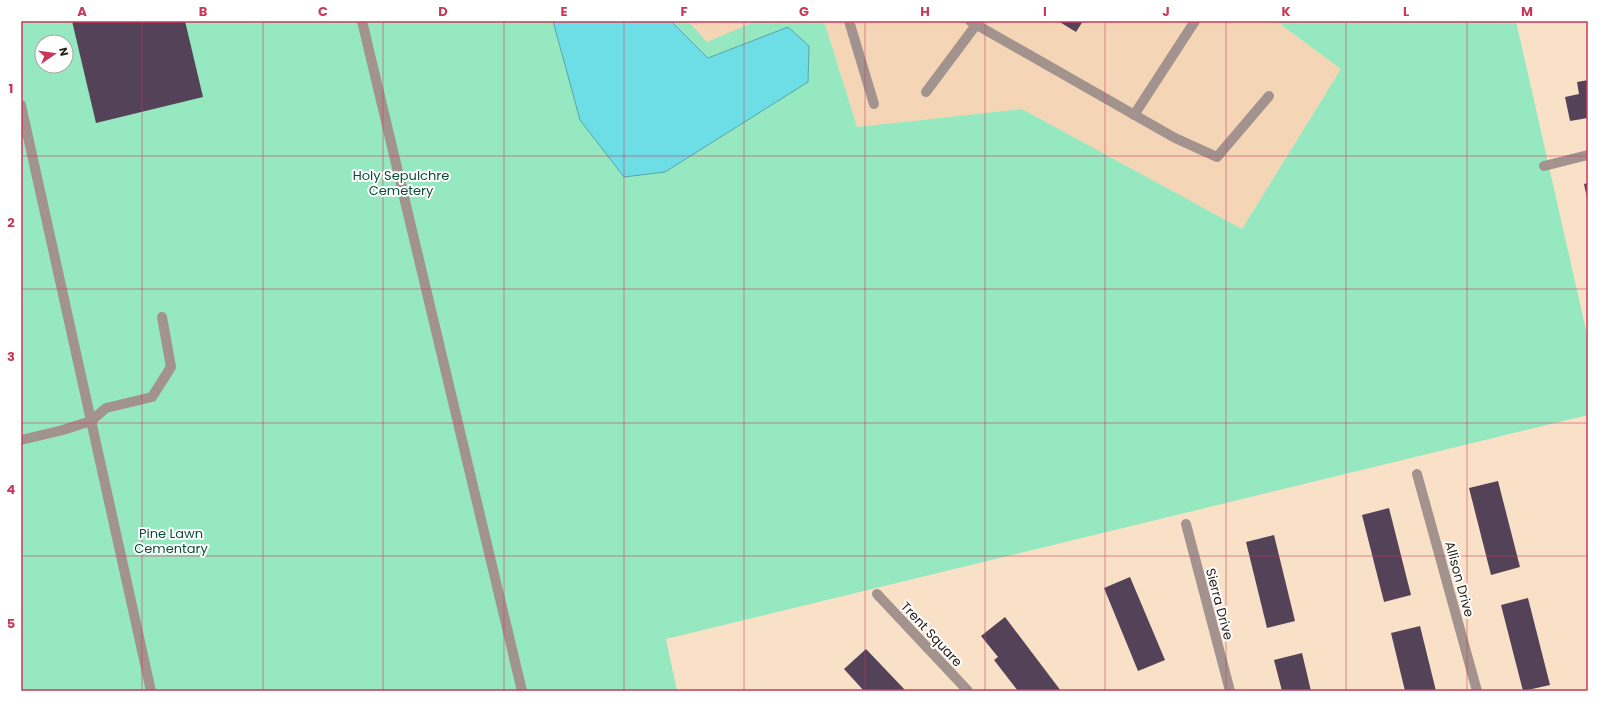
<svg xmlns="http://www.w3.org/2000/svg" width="1609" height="712" viewBox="0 0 1609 712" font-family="Poppins,sans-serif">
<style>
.built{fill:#f4d6b7}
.green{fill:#95e8bf;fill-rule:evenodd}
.water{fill:#6ddee5;stroke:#59a5a8}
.building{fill:#544259}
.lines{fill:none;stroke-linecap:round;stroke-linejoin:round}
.minor{stroke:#a3938f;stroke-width:10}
.grid{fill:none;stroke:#c83959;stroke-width:1;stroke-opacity:0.55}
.labels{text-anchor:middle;stroke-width:4;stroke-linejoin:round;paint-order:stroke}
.park-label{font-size:13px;fill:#074e34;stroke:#fff}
.street-label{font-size:13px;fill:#2a2118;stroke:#fff}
.neatline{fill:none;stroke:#c83959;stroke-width:1.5}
.grid-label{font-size:13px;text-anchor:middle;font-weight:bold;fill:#c83959}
</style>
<rect width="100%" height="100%" fill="#f9e1c7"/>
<g class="built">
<path d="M688,21H756L707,42Z"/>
<path d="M824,21H1276L1341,69L1242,229L1022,109L857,127Z"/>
</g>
<path class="green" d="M21,21H688L707,42L756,21H824L857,127L1022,109L1242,229L1341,69L1276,21H1516L1588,339V415L666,639L677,691H21ZM42,42H66V66H42Z"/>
<path class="water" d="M553,21H671L708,58L788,27L809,46L808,82L665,172L624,177L580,120Z"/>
<g class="building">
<path d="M72,21H185L203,97L96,123Z"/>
<path d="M1058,21H1083L1076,32Z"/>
<path d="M1588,80V118L1570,121L1565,97L1579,94L1577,82Z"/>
<path d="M1588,183V198H1587L1584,184Z"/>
<path d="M1498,481L1520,567L1491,575L1469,488Z"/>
<path d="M1389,508L1411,595L1384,602L1362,515Z"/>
<path d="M1274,535L1295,621L1267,628L1246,542Z"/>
<path d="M1130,577L1165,660L1138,671L1104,588Z"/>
<path d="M1528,598L1550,685L1523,691L1501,605Z"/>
<path d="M1005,617L1061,691H1018L994,660L998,657L981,636Z"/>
<path d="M1420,626L1436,691H1405L1391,633Z"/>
<path d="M866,649L906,691H864L844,669Z"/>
<path d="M1302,653L1311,691H1282L1274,660Z"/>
</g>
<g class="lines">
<g class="minor">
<path d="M362,21L522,691"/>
<path d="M849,21L874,104"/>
<path d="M970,21L1175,138L1217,157L1269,96"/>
<path d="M926,92L979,21"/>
<path d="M21,105L151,691"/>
<path d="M1134,115L1195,21"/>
<path d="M1544,166L1588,155"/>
<path d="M21,440L63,430L91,421L106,408L152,397L171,367L162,317"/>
<path d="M1417,474L1477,691"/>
<path d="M1186,524L1230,691"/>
<path d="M877,594L968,691"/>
</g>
</g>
<path class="grid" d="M142,21V691M263,21V691M383,21V691M504,21V691M624,21V691M744,21V691M865,21V691M985,21V691M1105,21V691M1226,21V691M1346,21V691M1467,21V691M21,156H1588M21,289H1588M21,423H1588M21,556H1588"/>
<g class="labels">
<g class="park-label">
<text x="401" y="180">Holy Sepulchre<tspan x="401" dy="15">Cemetery</tspan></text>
<text x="171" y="538">Pine Lawn<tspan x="171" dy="15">Cementary</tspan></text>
</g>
<g class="street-label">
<text transform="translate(1460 579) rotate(75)" y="5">Allison Drive</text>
<text transform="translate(1220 604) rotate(75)" y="5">Sierra Drive</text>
<text transform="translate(932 634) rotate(47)" y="5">Trent Square</text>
</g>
</g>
<rect width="1609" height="712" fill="none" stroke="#ffffff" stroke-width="44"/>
<g transform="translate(54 54) rotate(77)"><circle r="19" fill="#ffffff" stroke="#aaa6a3"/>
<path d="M0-3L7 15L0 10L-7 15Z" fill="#c83959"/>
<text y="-6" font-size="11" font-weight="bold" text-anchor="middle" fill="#2a2118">N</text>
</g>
<rect x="22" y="22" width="1565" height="668" class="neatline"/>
<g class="grid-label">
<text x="82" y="16">A</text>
<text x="203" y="16">B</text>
<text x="323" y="16">C</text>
<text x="443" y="16">D</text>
<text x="564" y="16">E</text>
<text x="684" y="16">F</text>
<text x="804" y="16">G</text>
<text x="925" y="16">H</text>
<text x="1045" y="16">I</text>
<text x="1166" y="16">J</text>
<text x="1286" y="16">K</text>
<text x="1406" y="16">L</text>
<text x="1527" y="16">M</text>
<text x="11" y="93">1</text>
<text x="11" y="227">2</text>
<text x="11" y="361">3</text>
<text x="11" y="494">4</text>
<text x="11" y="628">5</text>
</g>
</svg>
